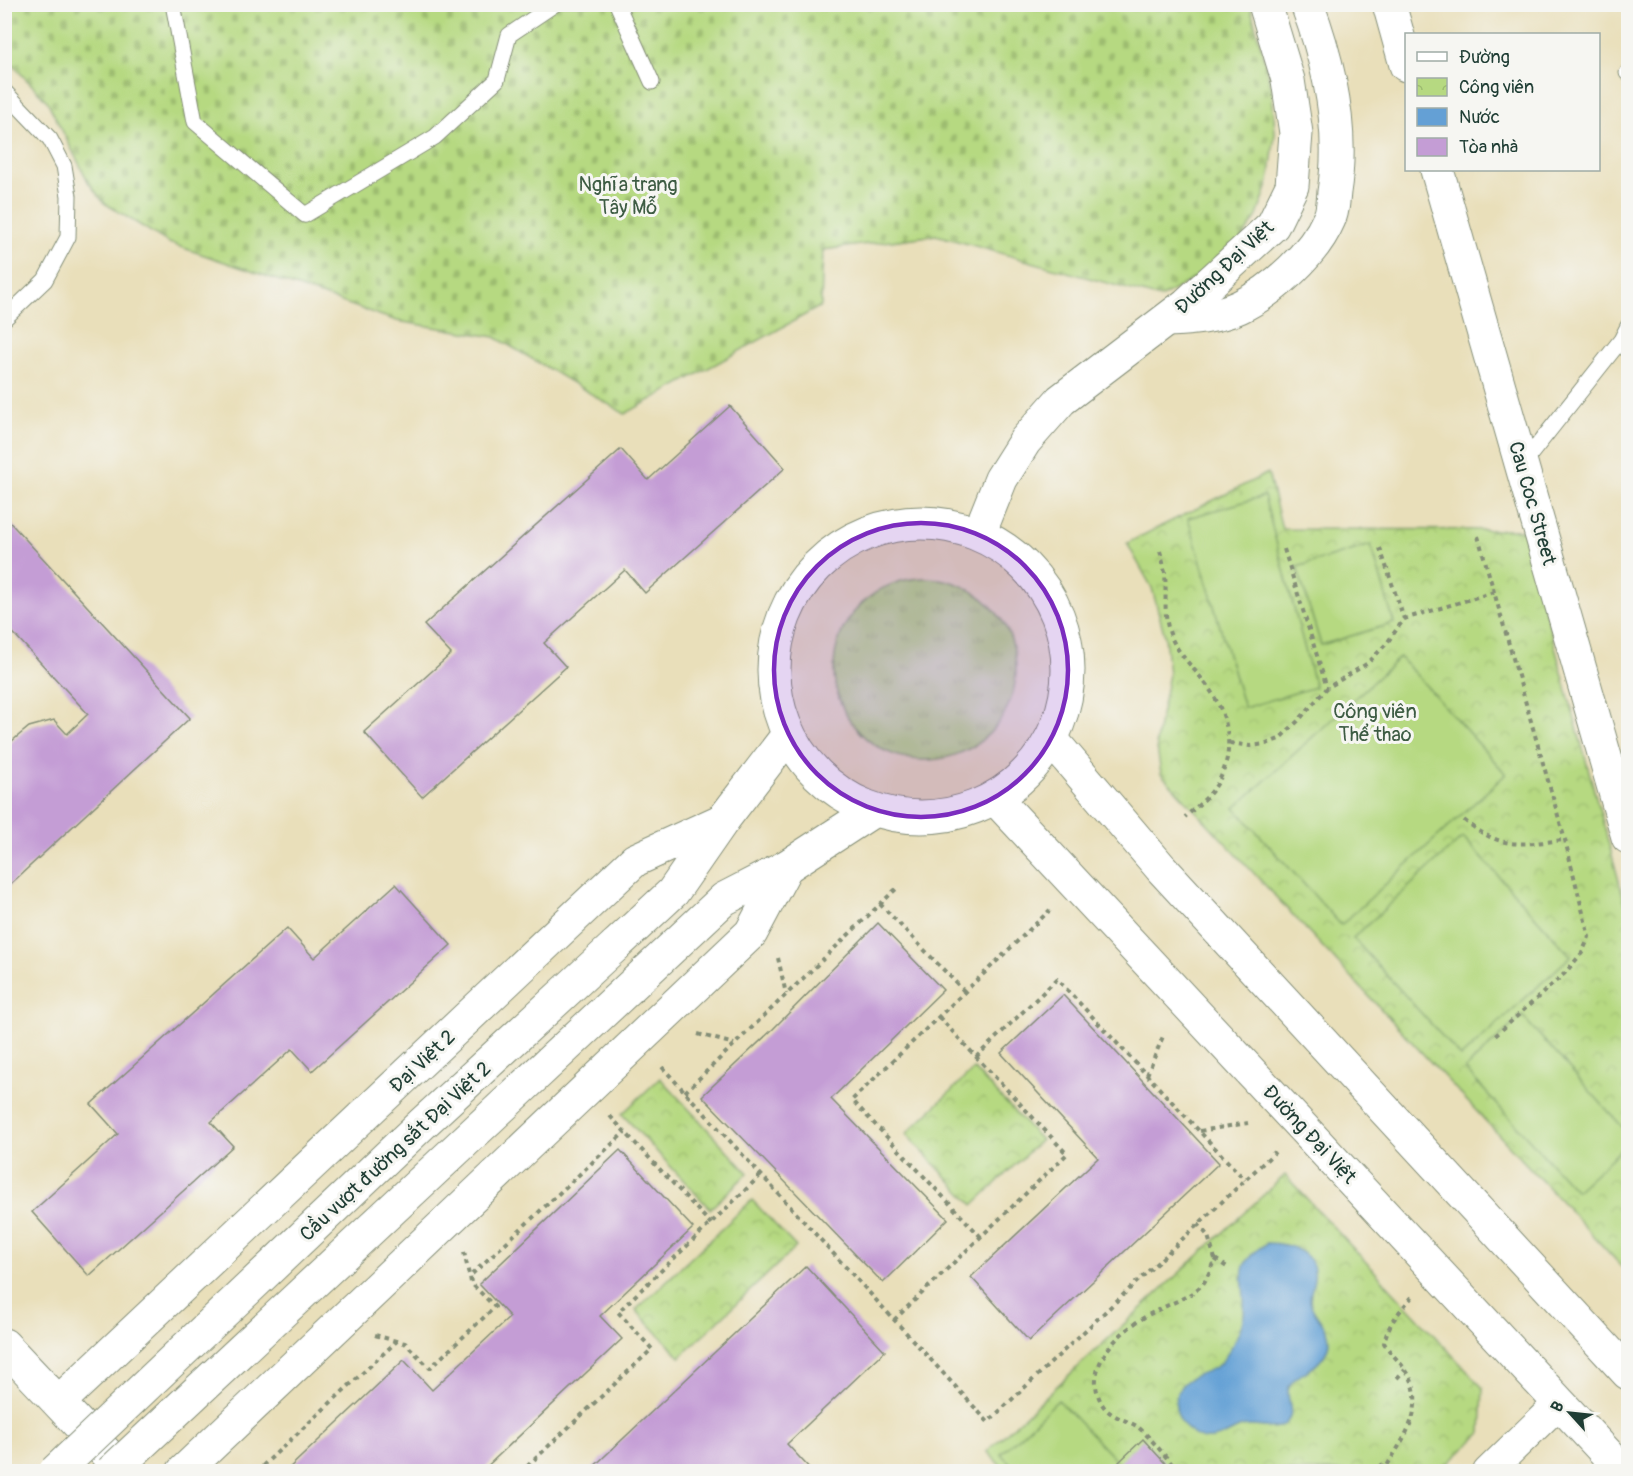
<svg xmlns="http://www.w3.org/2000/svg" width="1633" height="1476" viewBox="0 0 1633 1476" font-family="Pangolin,sans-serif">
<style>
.grass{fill:url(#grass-tufts);stroke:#6a8b5a;stroke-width:1.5}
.cemetery{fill:url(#cemetery-stones);stroke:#6a8b5a;stroke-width:1.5}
.park{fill:url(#park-crowns);stroke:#6a8b5a;stroke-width:1.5}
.pitch{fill:#b6d981;stroke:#6a8b5a;stroke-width:1.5}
.water{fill:#64a0d5;stroke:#426e84;stroke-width:1.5}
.building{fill:#c49dd5}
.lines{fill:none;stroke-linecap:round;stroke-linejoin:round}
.lane-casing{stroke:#848e77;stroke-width:17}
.street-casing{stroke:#848e77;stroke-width:32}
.secondary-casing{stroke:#848e77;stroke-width:35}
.path{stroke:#848e77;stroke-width:4;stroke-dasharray:4.5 4.5;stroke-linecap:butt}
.lane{stroke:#fff;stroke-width:15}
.street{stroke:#fff;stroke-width:30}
.secondary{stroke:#fff;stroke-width:33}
.secondary-bridge-casing{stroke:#848e77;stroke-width:35;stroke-linecap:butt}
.secondary-bridge{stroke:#fff;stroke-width:33}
.marked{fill:#7b2cbf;fill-opacity:0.2;stroke:#7b2cbf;stroke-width:4.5;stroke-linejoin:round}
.labels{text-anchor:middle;stroke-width:6;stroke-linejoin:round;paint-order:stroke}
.park-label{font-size:20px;fill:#3d5c43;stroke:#f6f6f2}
.street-label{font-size:20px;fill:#1f3d34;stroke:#f6f6f2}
</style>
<defs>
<pattern id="grass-tufts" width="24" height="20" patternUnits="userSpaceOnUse" patternTransform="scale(1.5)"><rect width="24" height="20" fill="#b6d981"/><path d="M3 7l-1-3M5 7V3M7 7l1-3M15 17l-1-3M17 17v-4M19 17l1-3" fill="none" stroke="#9cbb70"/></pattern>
<pattern id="cemetery-stones" width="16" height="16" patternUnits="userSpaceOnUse" patternTransform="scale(1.5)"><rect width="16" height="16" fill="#b6d981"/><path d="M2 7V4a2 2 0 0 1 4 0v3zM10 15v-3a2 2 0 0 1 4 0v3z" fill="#9cbb70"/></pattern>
<pattern id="park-crowns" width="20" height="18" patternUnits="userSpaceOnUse" patternTransform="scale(1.5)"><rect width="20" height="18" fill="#b6d981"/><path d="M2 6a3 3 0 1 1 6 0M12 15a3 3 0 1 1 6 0" fill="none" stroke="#9cbb70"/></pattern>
</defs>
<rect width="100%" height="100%" fill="#f6f6f2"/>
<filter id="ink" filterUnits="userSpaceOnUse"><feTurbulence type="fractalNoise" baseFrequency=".0167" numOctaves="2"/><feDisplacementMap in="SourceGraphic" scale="12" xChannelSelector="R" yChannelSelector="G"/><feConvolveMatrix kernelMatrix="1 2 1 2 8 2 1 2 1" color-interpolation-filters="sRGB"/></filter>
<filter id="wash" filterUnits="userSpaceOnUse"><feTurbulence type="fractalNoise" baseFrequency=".008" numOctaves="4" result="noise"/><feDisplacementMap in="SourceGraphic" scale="24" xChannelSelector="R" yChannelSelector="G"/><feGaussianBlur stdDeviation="1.35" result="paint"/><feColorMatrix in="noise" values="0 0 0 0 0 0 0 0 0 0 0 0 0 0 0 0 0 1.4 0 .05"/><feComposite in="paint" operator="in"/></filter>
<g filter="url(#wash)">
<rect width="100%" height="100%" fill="#e9dfba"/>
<circle class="grass" cx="925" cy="669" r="91"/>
<path class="cemetery" d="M5,4L1250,5L1272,90L1275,133L1269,182L1257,216L1236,248L1190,281L1160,298L936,235L823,250L821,306L625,414L495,337L397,321L169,243L104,203L89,183L47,101L5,57Z"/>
<g class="park">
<path d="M1268,473L1282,529L1523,530L1628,914V1273L1161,774L1156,741L1169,674L1165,637L1152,588L1127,543Z"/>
<path d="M974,1069L1041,1140L973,1205L906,1134Z"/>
<path d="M660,1078L748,1173L710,1209L622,1114Z"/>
<path d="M1285,1175L1483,1388L1481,1433L1440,1471L1006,1472L987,1451Z"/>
<path d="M752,1200L796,1247L680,1357L636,1310Z"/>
</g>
<g class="pitch">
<path d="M1264,496L1315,687L1244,708L1188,518Z"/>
<path d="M1371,545L1394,623L1321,645L1297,567Z"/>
<path d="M1400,657L1506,774L1341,925L1235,808Z"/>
<path d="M1463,837L1571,956L1461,1057L1353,938Z"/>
<path d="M1522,1016L1628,1133V1143L1576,1191L1465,1069Z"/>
<path d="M1058,1400L1126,1471H1018L1001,1454Z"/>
</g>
<path class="water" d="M1267,1243C1288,1243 1318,1252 1314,1279C1313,1287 1308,1297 1311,1305C1317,1321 1335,1331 1327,1350C1318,1372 1294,1373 1289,1387C1285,1399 1296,1412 1287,1422C1275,1435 1254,1421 1239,1428C1227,1433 1214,1443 1201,1438C1179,1430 1166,1400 1184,1383C1193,1374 1207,1373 1217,1366C1224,1361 1231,1348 1235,1340C1239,1333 1243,1322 1244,1314C1247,1279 1229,1267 1267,1243Z"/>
<g id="blocks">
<g class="building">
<path d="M730,406L785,468L645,593L625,570L544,643L566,667L422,797L364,732L451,654L424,625L621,449L648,480Z"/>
<path d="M4,516L190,718L4,890V750L12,741L29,727L54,720L67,734L88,714L4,623Z"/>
<path d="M396,884L451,945L312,1071L292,1049L211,1122L233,1146L89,1276L32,1212L118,1134L91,1104L287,928L314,958Z"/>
<path d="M878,923L943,990L831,1099L948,1219L883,1283L702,1096L773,1029Z"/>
<path d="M1063,995L1219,1163L1029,1341L971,1277L1098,1158L1001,1053Z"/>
<path d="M620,1150L693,1228L600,1316L622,1339L481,1472H285L404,1360L432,1390L510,1317L479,1284Z"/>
<path d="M806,1266L885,1351L787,1444L813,1472H588Z"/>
<path d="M1143,1439L1173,1472H1128L1119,1462Z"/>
</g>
</g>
</g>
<g filter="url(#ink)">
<use href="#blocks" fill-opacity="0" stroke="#848e77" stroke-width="1.5"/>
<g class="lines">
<g class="lane-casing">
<g id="lane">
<path d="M173,4L195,122L305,215L435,137L497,80L509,35L555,4"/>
<path d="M617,4L652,82"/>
<path d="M1627,73L1628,72"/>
<path d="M4,91L50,139L64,166L69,196L68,237L45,280L4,319"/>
<path d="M1522,465L1621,340L1628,326"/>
</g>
</g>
<g class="street-casing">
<path id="street" d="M1488,1472L1559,1403"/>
</g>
<g class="secondary-casing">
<g id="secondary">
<path d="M1389,4L1406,65"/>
<path d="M1437,170L1628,837"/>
<path d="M1167,320C1191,319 1217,317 1239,307C1273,291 1314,254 1329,219C1333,212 1333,201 1334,192C1344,130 1329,63 1307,4"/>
<circle cx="921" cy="670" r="147"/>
<path d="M979,534L1001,479L1025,441L1061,400L1187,304L1273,225L1292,186L1296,133L1288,80L1265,4"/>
<path d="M1051,739L1161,868L1628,1373"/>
<path d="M995,798L1624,1472"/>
<path d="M615,946L673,892L723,820L788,735"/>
<path d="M645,973L724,899L786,867L874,810"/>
<path d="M4,1345L124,1472"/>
<path d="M60,1401L635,860L723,820"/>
<path d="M183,1472L751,933L786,867"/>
</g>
</g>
<g class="path">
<path d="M1478,536L1565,840L1589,937L1582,953L1565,973L1495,1036"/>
<path d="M1380,548L1404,619"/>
<path d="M1284,549L1327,688"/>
<path d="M1160,551C1162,558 1164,566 1165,573C1167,597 1162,619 1173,641C1183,660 1201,675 1212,693C1230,721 1235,754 1217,784C1209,797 1196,807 1185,817"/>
<path d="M1230,743L1250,746L1266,744L1279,739L1298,721L1327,688L1368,663L1387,643L1404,619L1494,592"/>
<path d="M1464,820C1503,851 1519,844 1565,840"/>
<path d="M880,904L964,991"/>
<path d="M778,958L786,994"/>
<path d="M698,1034L734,1044"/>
<path d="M976,1057L1057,979L1245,1180"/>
<path d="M662,1067L988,1422L1275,1152"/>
<path d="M1147,1075L1164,1034"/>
<path d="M685,1092L897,888"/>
<path d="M610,1116L711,1224"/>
<path d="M1200,1131L1248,1123"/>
<path d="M981,1237L852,1100L1050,910"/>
<path d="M464,1252L469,1275"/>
<path d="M1215,1259L1227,1267"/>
<path d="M894,1320L1067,1154L938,1016"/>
<path d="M375,1335L396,1341"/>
<path d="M1397,1378L1405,1370"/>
<path d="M1380,1464L1388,1472"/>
<path d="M256,1472L397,1341L405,1343L430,1368L495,1307L471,1283L470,1276L625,1132"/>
<path d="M521,1472L652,1349L618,1312L761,1175"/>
<path d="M1178,1472C1170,1461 1148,1435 1138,1427C1126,1419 1108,1417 1101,1402C1081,1364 1124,1326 1156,1311C1173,1302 1189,1298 1203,1284C1208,1277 1211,1267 1215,1259L1208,1236L1198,1224"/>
<path d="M1382,1472L1385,1469C1402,1440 1426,1411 1410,1377C1404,1365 1391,1355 1384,1343C1388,1324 1399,1312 1412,1297"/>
</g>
<use href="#lane" class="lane"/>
<use href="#street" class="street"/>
<use href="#secondary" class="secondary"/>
<g class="secondary-bridge-casing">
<g id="secondary-bridge">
<path d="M55,1472L423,1123L615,946"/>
<path d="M111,1472L645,973"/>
</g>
</g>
<use href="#secondary-bridge" class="secondary-bridge"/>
</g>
</g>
<path class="marked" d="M774 670a147 147 0 1 1 294 0a147 147 0 1 1-294 0Z"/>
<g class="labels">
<g class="park-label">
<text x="628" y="191">Nghĩa trang<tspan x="628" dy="23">Tây Mỗ</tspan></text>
<text x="1375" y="718">Công viên<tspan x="1375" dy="23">Thể thao</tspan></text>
</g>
<g class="street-label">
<text transform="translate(1224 267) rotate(-43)" y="7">Đường Đại Việt</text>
<text transform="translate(1533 503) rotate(74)" y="7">Cau Coc Street</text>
<text transform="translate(422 1061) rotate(-43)" y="7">Đại Việt 2</text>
<text transform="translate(1310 1134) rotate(47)" y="7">Đường Đại Việt</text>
<text transform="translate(395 1151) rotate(-43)" y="7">Cầu vượt đường sắt Đại Việt 2</text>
</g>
</g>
<rect width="1633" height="1476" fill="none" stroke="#f6f6f2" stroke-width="24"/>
<rect x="1405" y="33" width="195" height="138" fill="#f6f6f2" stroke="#a0aca6" stroke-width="1.5"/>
<rect x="1417" y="52" width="30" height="9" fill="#ffffff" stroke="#a0aca6" stroke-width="1.5"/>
<text x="1459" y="63" font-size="18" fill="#1f3d34">Đường</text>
<rect x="1417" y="78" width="30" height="18" fill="url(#park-crowns)" stroke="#a0aca6" stroke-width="1.5"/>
<text x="1459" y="93" font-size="18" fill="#1f3d34">Công viên</text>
<rect x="1417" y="108" width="30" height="18" fill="#64a0d5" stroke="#a0aca6" stroke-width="1.5"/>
<text x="1459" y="123" font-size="18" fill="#1f3d34">Nước</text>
<rect x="1417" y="138" width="30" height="18" fill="#c49dd5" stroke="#a0aca6" stroke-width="1.5"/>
<text x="1459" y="153" font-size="18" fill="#1f3d34">Tòa nhà</text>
<g transform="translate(1570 1413) rotate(297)" stroke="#f6f6f2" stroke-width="4.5" paint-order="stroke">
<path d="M0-4.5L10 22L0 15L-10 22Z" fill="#1f3d34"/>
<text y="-9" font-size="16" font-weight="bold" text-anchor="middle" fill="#1f3d34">B</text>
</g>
</svg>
